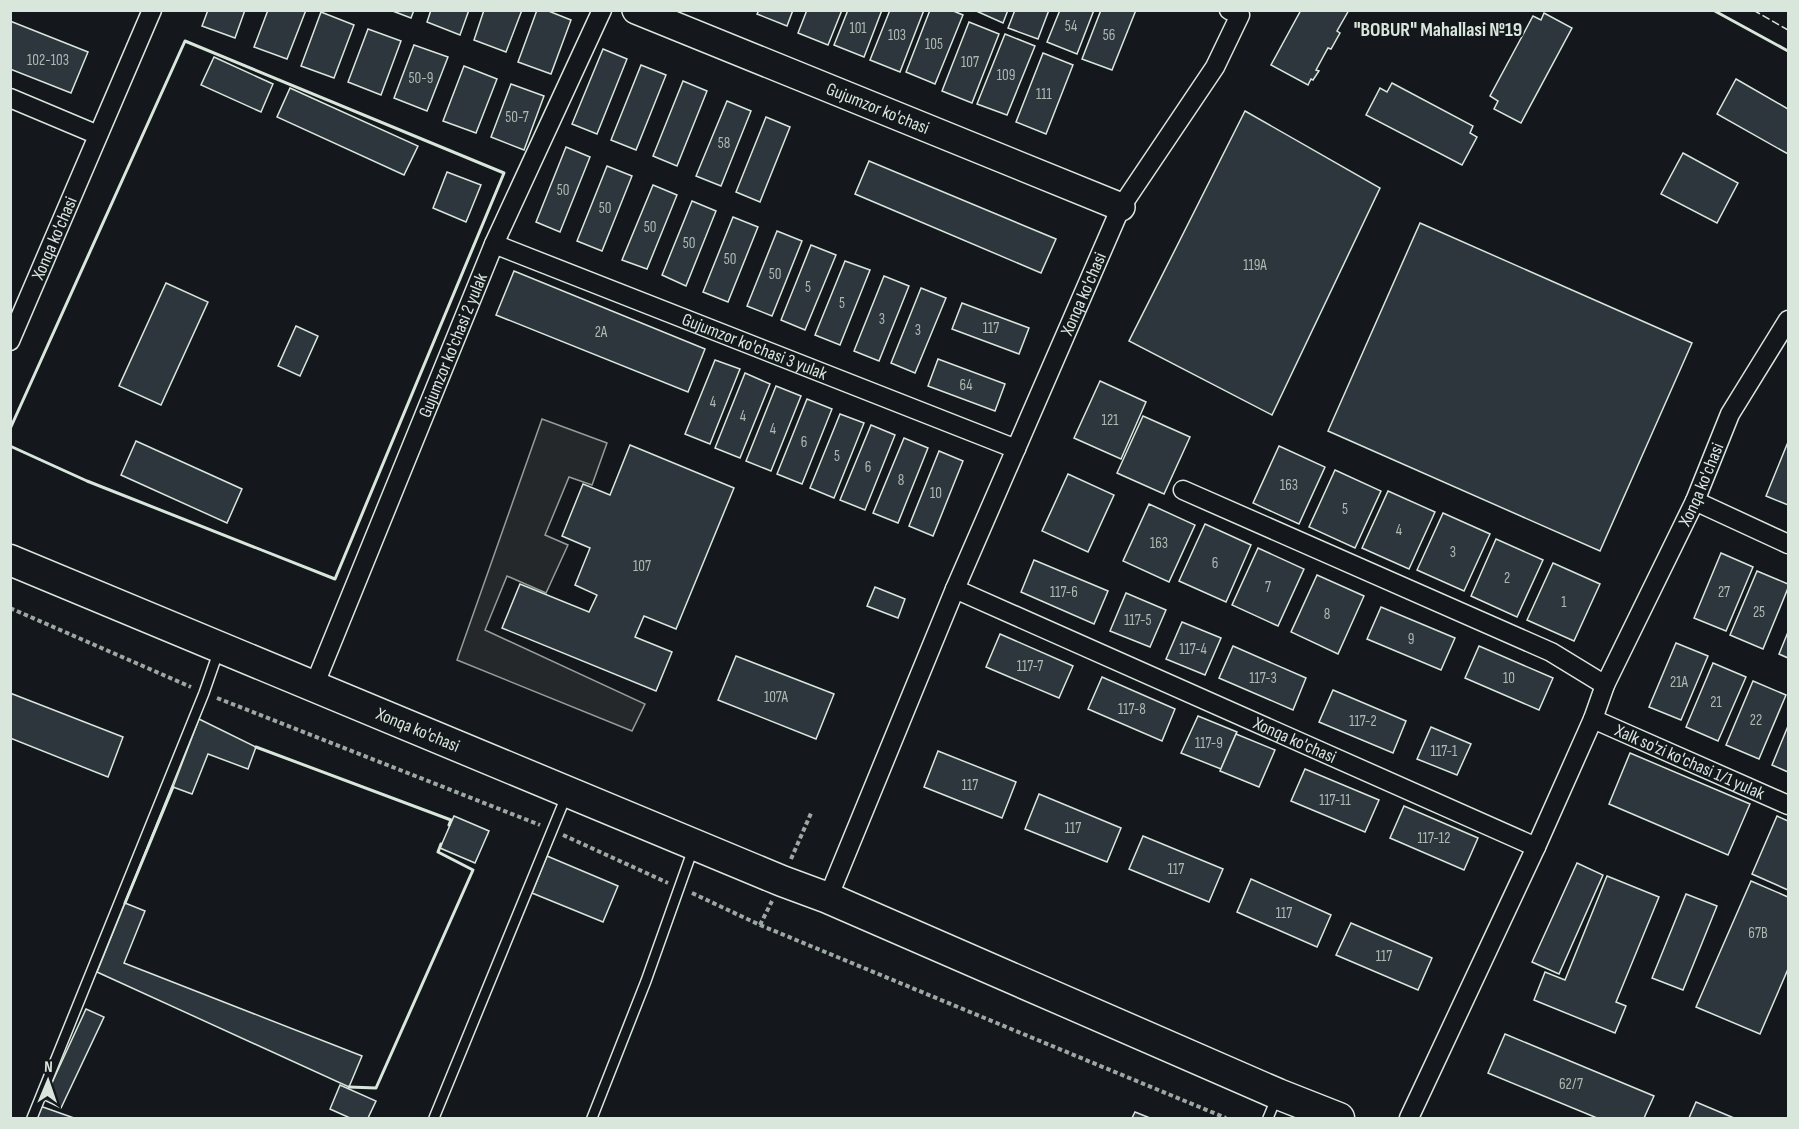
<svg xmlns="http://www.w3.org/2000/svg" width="1799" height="1129" viewBox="0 0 1799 1129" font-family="'Sofia Sans Condensed',sans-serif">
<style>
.parking{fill:#24282b;stroke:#939e99;stroke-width:1.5}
.building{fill:#2c363c;stroke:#d8e6dc;stroke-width:1.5}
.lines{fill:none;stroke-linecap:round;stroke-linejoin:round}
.lane-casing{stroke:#d8e6dc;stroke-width:12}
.street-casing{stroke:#d8e6dc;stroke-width:21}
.secondary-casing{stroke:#d8e6dc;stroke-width:30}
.primary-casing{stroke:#d8e6dc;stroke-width:33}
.path{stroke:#9da8a2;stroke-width:4;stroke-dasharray:4.5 3;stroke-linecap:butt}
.lane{stroke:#14181c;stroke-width:9}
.street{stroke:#14181c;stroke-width:18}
.secondary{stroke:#14181c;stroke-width:27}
.primary{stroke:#14181c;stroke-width:30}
.fence{stroke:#d8e6dc;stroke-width:1.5;stroke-dasharray:8 3;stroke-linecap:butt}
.wall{stroke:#d8e6dc;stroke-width:3}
.labels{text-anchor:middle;stroke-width:4.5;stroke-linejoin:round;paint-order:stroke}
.number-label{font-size:15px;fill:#adbab4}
.street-label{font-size:18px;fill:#d8e6dc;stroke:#14181c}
.neighbourhood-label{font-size:20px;font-weight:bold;fill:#d8e6dc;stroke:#14181c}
</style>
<rect width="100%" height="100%" fill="#14181c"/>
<path class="parking" d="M542,419L607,443L592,485L569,477L545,535L568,545L546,593L507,576L485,630L645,704L632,731L457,660Z"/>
<g class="building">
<path d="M208,10H245L235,38L202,26Z"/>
<path d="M268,10H306L287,59L254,47Z"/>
<path d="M390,10H414L411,18Z"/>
<path d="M431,10H469L460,35L427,22Z"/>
<path d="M484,10H522L506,52L474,40Z"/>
<path d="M537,10H546L571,20L551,74L518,62Z"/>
<path d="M759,10H793L787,26L757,14Z"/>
<path d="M807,10H842L828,45L798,33Z"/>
<path d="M848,10H882L864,57L834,45Z"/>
<path d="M890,10H924L900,72L870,60Z"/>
<path d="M930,10H951L963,15L935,84L906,72Z"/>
<path d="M974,10H1008L1003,23Z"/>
<path d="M1015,10H1049L1038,39L1008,28Z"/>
<path d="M1060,10H1094L1077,54L1047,42Z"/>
<path d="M1101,10H1136L1112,70L1082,59Z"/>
<path d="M1301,10H1349L1337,31L1340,33L1331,49L1328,48L1316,70L1319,71L1313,80L1311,79L1308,85L1271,65Z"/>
<path d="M321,12L354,25L334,78L301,66Z"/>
<path d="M1544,13L1572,28L1521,123L1494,109L1498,101L1490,96L1533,16L1541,20Z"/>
<path d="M10,21L88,52L71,93L10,69Z"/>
<path d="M969,22L999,34L972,103L942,91Z"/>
<path d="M368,29L401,41L381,95L348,82Z"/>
<path d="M1005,34L1035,46L1007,115L977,104Z"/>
<path d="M414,45L448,57L427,111L394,98Z"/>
<path d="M603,49L627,59L597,134L572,124Z"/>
<path d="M1043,53L1073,65L1046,134L1016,122Z"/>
<path d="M214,57L273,84L261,112L201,85Z"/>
<path d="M641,65L666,75L636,150L611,140Z"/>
<path d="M464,66L497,79L476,133L443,121Z"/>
<path d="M1736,79L1788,109V154L1717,114Z"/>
<path d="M683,81L707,91L677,166L653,156Z"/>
<path d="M1392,83L1473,126L1470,133L1477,137L1462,165L1366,115L1380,88L1387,92Z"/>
<path d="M511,84L544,96L524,150L491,137Z"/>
<path d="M290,88L418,146L404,175L277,117Z"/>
<path d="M727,101L751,111L721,186L696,176Z"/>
<path d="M1245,111L1380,188L1272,415L1129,341Z"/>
<path d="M766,117L790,127L760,202L736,192Z"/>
<path d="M566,147L590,157L560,232L536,222Z"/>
<path d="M1683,153L1738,183L1717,223L1661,194Z"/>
<path d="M869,161L1056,239L1041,273L855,194Z"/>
<path d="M607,166L632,176L602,251L577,241Z"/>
<path d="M447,172L481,185L466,222L433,208Z"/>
<path d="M653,185L677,195L647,269L622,260Z"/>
<path d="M692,201L716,211L686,286L662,275Z"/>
<path d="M733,217L758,227L728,302L703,292Z"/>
<path d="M1420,223L1692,343L1600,551L1328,431Z"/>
<path d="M777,231L802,241L772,316L747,306Z"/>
<path d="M811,245L836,255L805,330L781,320Z"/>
<path d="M845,261L870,270L840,345L815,335Z"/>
<path d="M514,271L705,349L688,392L496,315Z"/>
<path d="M884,276L909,286L879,361L854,351Z"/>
<path d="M166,283L208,302L161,405L119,386Z"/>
<path d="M921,288L946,298L915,373L891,363Z"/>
<path d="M962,303L1029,328L1019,354L952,329Z"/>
<path d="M296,326L318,336L300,376L278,366Z"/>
<path d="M938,359L1005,384L995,411L928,386Z"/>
<path d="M715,360L740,369L710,444L685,434Z"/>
<path d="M745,373L770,384L740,458L715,448Z"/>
<path d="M1100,381L1146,402L1121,459L1074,438Z"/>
<path d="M776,386L801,396L771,471L746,461Z"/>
<path d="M807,399L832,409L802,484L777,474Z"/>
<path d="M840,414L864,423L834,498L810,488Z"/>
<path d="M1143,416L1190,437L1164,494L1117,473Z"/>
<path d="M871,425L895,435L865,510L840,500Z"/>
<path d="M904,438L928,448L898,523L873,513Z"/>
<path d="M136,441L242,489L227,523L121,475Z"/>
<path d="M1788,442V505L1766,496Z"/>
<path d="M630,445L734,488L676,629L644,616L635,637L672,652L656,691L502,628L520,584L589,612L597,595L575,585L590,548L562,536L583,484L610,495Z"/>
<path d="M1279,446L1325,467L1299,524L1253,503Z"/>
<path d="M939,451L963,461L933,536L909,526Z"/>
<path d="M1335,470L1381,491L1355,548L1309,527Z"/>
<path d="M1068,474L1114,495L1088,552L1042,531Z"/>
<path d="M1388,491L1435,512L1409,569L1362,548Z"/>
<path d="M1149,504L1195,525L1169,582L1123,561Z"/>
<path d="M1443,513L1490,534L1464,591L1417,570Z"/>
<path d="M1205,524L1251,545L1226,602L1179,581Z"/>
<path d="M1496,539L1543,560L1517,617L1471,596Z"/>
<path d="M1258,548L1304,569L1278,626L1232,605Z"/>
<path d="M1721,553L1753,567L1726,631L1694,618Z"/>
<path d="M1034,560L1108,591L1094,624L1021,592Z"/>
<path d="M1553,563L1600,584L1574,641L1527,620Z"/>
<path d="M1757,571L1788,584V588L1763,649L1730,635Z"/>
<path d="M1317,575L1364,596L1338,654L1291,632Z"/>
<path d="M875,587L905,599L898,618L867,606Z"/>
<path d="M1126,593L1166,610L1150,647L1110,631Z"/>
<path d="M1381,607L1455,638L1441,670L1367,639Z"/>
<path d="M1182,622L1221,638L1205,675L1166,659Z"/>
<path d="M1788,632V658L1779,654Z"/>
<path d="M1000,634L1073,666L1059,698L986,667Z"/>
<path d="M1676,643L1708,656L1681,720L1649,707Z"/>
<path d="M1233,646L1306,678L1293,710L1219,678Z"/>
<path d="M1479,646L1553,678L1539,710L1465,678Z"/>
<path d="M736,656L834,694L816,739L718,700Z"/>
<path d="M1713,663L1746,677L1718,741L1686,727Z"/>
<path d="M1102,677L1175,709L1162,741L1088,709Z"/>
<path d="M1753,681L1786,695L1759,759L1726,745Z"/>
<path d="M1333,690L1406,721L1393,753L1319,722Z"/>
<path d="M10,693L123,737L108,777L10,738Z"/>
<path d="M1198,716L1237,732L1221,769L1181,753Z"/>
<path d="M199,719L256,747L248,769L208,754L192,794L173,787Z"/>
<path d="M1788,726V772L1772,765Z"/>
<path d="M1431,727L1471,744L1457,775L1417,759Z"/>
<path d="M1236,734L1275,750L1259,787L1220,771Z"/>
<path d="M938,751L1016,782L1002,818L924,787Z"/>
<path d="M1630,753L1750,804L1728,855L1609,804Z"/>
<path d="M1305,769L1379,800L1365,832L1291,801Z"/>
<path d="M1039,794L1121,828L1107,862L1025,829Z"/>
<path d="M1404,806L1478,838L1464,870L1390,838Z"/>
<path d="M454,816L489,831L475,863L440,848Z"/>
<path d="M1777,816L1788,821V890L1752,874Z"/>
<path d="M1143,836L1223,869L1209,902L1129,869Z"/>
<path d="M547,856L618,886L603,922L532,893Z"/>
<path d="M1577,863L1603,875L1559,974L1532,962Z"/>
<path d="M1607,876L1659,897L1616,1002L1626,1006L1615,1033L1534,1000L1545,972L1565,980Z"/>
<path d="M1251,879L1331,915L1317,947L1237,912Z"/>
<path d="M1751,881L1788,897V969L1760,1034L1696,1007Z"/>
<path d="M1686,894L1717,906L1683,990L1652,978Z"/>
<path d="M125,903L145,911L124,963L362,1056L349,1087L97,972Z"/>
<path d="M1351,923L1432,958L1418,990L1336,955Z"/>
<path d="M86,1009L104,1017L61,1108L44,1100Z"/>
<path d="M1505,1034L1654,1096L1644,1118H1597L1488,1073Z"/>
<path d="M340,1085L376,1101L368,1118H350L330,1109Z"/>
<path d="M1696,1102L1734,1118H1689Z"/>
<path d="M40,1106L74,1118H36Z"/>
<path d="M1135,1112L1150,1118H1132Z"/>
</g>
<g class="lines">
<g class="lane-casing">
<g id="lane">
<path d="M32,1118L204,693L219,650"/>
<path d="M434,1118L567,794"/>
<path d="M592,1118L646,981L693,849"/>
<path d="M1268,1118L1276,1099"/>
</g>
</g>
<g class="street-casing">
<g id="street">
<path d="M10,98L98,135"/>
<path id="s1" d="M494,244L1016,449"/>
<path id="s2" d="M10,341L152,10"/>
<path d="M1183,490L1551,652L1605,685"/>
<path d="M1695,501L1788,544"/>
<path id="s3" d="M955,589L1536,847"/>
<path id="s4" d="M314,686L494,244L602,10"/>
<path id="s5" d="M1593,719L1788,805"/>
<path id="s6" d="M828,898L955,589L1121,207L1215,67L1240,15L1229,10"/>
<path id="s7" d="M1409,1118L1536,847L1593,719L1605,685L1695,501L1730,414L1788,320"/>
</g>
</g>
<g class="secondary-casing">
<g id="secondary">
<path id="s8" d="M636,10L1121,207"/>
</g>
</g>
<g class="primary-casing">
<g id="primary">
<path id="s9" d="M10,560L782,881L828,898L1278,1094L1339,1118"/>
</g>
</g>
<g class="path">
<path d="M10,608L191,687"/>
<path d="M217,698L540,825"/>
<path d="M563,835L668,883"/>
<path d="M791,859L812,811"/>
<path d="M692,893L760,925L1226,1118"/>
<path d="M760,925L772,901"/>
</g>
<use href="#lane" class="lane"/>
<use href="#street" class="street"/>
<use href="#secondary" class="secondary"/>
<use href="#primary" class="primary"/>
<path class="fence" d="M1753,10L1788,30"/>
<g class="wall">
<path d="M1713,10L1788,51"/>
<path d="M10,429L185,41L504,173L335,579L87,481L10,446"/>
<path d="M256,747L451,820L449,825"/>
<path d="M125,903L173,787"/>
<path d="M349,1087L376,1088L473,870L438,852L441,844"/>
</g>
</g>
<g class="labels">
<g class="number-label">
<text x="1071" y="31">54</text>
<text x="858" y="33">101</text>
<text x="897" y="40">103</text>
<text x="1109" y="40">56</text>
<text x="934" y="49">105</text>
<text x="48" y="65">102-103</text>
<text x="970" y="67">107</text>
<text x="1006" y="80">109</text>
<text x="421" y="83">50-9</text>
<text x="1044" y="99">111</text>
<text x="517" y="122">50-7</text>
<text x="724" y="148">58</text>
<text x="563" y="195">50</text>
<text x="605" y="213">50</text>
<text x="650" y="232">50</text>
<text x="689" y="248">50</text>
<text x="730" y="264">50</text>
<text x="1255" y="270">119A</text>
<text x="775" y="279">50</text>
<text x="808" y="292">5</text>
<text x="842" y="308">5</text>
<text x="882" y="324">3</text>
<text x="991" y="333">117</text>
<text x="918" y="335">3</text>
<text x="601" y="337">2A</text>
<text x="966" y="390">64</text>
<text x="713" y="407">4</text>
<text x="743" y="421">4</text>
<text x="1110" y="425">121</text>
<text x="773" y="434">4</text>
<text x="804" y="447">6</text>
<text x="837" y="461">5</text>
<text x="868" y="472">6</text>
<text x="901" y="485">8</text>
<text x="1289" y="490">163</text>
<text x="936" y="498">10</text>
<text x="1345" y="514">5</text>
<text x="1399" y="535">4</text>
<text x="1159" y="548">163</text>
<text x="1453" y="557">3</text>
<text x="1215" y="568">6</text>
<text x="642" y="571">107</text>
<text x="1507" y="583">2</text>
<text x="1268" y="592">7</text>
<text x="1064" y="597">117-6</text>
<text x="1724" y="597">27</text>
<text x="1564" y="607">1</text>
<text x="1759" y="617">25</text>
<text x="1327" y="619">8</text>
<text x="1138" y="625">117-5</text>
<text x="1411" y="644">9</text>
<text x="1193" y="654">117-4</text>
<text x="1030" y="671">117-7</text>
<text x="1263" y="683">117-3</text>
<text x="1509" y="683">10</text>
<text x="1679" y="687">21A</text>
<text x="776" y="702">107A</text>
<text x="1716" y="707">21</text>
<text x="1132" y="714">117-8</text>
<text x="1756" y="725">22</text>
<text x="1363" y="726">117-2</text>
<text x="1209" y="748">117-9</text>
<text x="1444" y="756">117-1</text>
<text x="970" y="790">117</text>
<text x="1335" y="805">117-11</text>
<text x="1073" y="833">117</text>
<text x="1434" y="843">117-12</text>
<text x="1176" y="874">117</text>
<text x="1284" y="918">117</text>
<text x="1758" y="938">67B</text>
<text x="1384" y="961">117</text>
<text x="1571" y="1089">62/7</text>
</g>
<g class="street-label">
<text dy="6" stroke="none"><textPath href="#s8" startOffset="261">Gujumzor ko'chasi</textPath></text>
<text dy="6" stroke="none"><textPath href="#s2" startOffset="112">Xonqa ko'chasi</textPath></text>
<text dy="6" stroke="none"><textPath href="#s6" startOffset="656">Xonqa ko'chasi</textPath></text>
<text dy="6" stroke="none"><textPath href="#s4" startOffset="368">Gujumzor ko'chasi 2 yulak</textPath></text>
<text dy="6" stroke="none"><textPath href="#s1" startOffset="280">Gujumzor ko'chasi 3 yulak</textPath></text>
<text dy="6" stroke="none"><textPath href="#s7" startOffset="698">Xonqa ko'chasi</textPath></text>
<text dy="6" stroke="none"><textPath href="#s9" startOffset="442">Xonqa ko'chasi</textPath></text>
<text dy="6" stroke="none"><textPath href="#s3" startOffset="372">Xonqa ko'chasi</textPath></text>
<text dy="6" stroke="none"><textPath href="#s5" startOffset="106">Xalk so'zi ko'chasi 1/1 yulak</textPath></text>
</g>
<g class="neighbourhood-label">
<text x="1438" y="36">"BOBUR" Mahallasi №19</text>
</g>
</g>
<rect width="1799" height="1129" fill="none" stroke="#d8e6dc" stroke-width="24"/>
<g transform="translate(48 1081) rotate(2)" stroke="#14181c" stroke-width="4.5" paint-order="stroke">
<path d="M0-4.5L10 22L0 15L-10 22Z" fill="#d8e6dc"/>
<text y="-9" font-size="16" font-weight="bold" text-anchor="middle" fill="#d8e6dc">N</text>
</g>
</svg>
